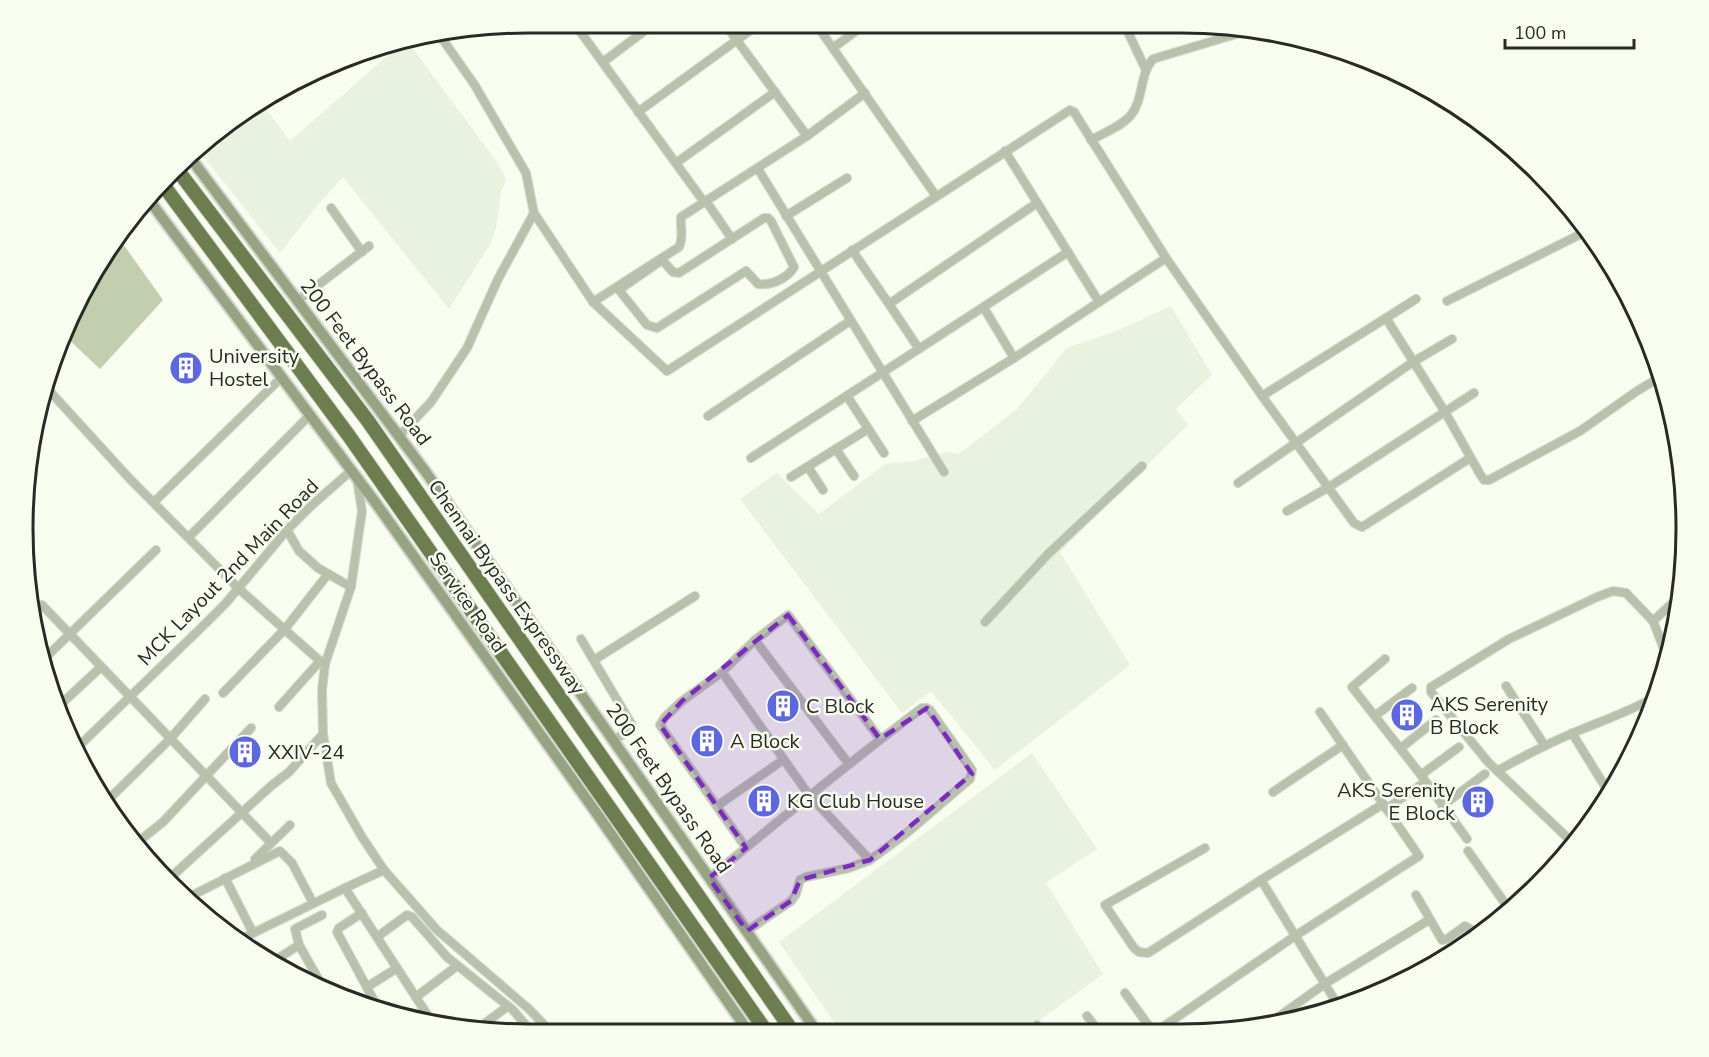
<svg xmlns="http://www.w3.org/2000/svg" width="1709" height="1057" viewBox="0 0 1709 1057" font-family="'Nunito Sans',sans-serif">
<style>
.built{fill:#e9f2de}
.green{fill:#c2cfae}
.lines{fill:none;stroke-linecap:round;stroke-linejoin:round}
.street-casing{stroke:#d3d7cc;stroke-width:10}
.secondary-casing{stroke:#d3d7cc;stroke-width:14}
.highway-casing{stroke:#d3d7cc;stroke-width:16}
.street{stroke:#b8c1ab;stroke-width:8}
.secondary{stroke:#97a484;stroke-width:10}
.highway{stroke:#6c7e4f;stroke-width:14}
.marked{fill:#7b2cbf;fill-opacity:0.2;stroke:#7b2cbf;stroke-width:4.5;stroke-dasharray:12 8;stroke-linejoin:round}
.labels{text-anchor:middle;stroke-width:5;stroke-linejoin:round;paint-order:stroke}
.poi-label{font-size:20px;fill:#282a26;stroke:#f8fdf0;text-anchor:start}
.street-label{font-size:20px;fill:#282a26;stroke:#f8fdf0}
.rim{fill:none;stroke:#282a26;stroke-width:3}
</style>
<rect width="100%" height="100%" fill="#f8fdf0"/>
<g class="built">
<path d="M408,42L494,158L506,179L501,192L496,228L491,243L449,309L343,177L315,208L280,253L200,152L247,108L260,101L290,141L402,43Z"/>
<path d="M1171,306L1212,375L1176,409L1188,425L1060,552L1130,665L995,770L931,691L902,713L740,499L777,473L819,514L885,464L915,461L945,452L959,454L1017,409L1067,348L1119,330Z"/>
<path d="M1032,753L1097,849L1046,883L1103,974L1033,1025L1036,1033L841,1032L779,942Z"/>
</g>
<path class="green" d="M118,237L163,300L100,369L65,336Z"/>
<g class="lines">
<g class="street-casing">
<g id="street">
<path d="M574,23L704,202"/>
<path d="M725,24L807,136"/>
<path d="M816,24L936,196"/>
<path d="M1125,26L1145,68"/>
<path d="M833,48L864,25"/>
<path d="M603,62L655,23"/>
<path d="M638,112L759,24"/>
<path d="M1091,140C1104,133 1122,126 1131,115C1144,99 1139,75 1153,59L1253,29"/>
<path d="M1005,151L1099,302"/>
<path d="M676,163L775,92"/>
<path d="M758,169L944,472"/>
<path d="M706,201L732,239"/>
<path d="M331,208L362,252"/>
<path d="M534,213L593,302L679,247C684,237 680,227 681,217L807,136L865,93"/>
<path d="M786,216L847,178"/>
<path d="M764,218H768L771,221L794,267C788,278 771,286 758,284L746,271L657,328L647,325L619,290L662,260L673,272L679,273Z"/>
<path d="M852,250L889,304"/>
<path d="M297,301L369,246"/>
<path d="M1447,301L1587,231"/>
<path d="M593,302L667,371L1070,110L1074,112L1166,258L1262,396"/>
<path d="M1386,318L1416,299"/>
<path d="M919,349L889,304L1037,203"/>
<path d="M1014,358L1166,258"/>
<path d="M45,386L129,478L238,588L320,661L325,664"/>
<path d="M847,396L884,453"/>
<path d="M708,416L850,321"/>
<path d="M912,421L1014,358L984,308"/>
<path d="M398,435L402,433L431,402L467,348L498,279L534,213L526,173L474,84L441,37"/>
<path d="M836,449L854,476"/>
<path d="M751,458L1068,252"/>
<path d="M1470,458L1362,527L1354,523L1262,396L1386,318L1445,412L1480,474L1484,480H1489L1580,431L1637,391L1662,376"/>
<path d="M808,467L823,490"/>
<path d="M791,477L868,429"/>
<path d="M357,479L362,511L351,587L325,664L322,690L323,734L331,783L362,837L384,870L437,930L529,1009L550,1031"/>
<path d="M1238,483L1413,362L1452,339"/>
<path d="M154,502L282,377"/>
<path d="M1287,511L1329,487L1474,393"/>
<path d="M287,530L299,551L318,568L351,587"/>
<path d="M189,537L310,415"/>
<path d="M42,605L271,843"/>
<path d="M1653,621L1669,662"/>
<path d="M985,622L1048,554L1142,466"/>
<path d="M581,639L632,725V730L613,740"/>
<path d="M755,640L848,763"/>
<path d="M1385,659L1352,687L1421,775L1467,839"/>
<path d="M594,660L695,596"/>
<path d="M41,662L156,550"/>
<path d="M1506,686L1545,746"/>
<path d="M223,693L285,629L328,574"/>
<path d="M60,705L101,667"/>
<path d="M279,707L320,661"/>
<path d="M1376,715L1412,688"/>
<path d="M1572,733L1609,793"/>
<path d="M79,746L205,624L226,603L287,530L312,505L352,470"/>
<path d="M1401,748L1436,720"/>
<path d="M1497,771C1522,757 1547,744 1573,733C1601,721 1629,712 1655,697"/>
<path d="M1421,775L1459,747"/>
<path d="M1273,792L1343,745"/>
<path d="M105,803L170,739L205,699"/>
<path d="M717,806L783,760"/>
<path d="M1442,806L1485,774"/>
<path d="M1386,809L1425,782"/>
<path d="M138,842L163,822L251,728"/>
<path d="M1574,844L1488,762L1431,692V687L1509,639L1597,597L1613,591L1626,593L1653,621L1680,596"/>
<path d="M746,848L660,725L665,717L682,701L722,672L755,640L788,615L880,739"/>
<path d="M1205,848L1105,905L1134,948L1139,952L1148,953L1261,880"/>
<path d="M1468,851L1509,909"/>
<path d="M255,859L290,825"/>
<path d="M384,870L345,888L432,1022"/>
<path d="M171,877L271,786L289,772L323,734"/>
<path d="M225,878L253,933"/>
<path d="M709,878C780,820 849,762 922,708H927L930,710L972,770L970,779L908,832L870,860L809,795L722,672"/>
<path d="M1416,895L1442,940L1447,939L1465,926L1481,935"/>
<path d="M189,897L280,851L292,863L313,903"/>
<path d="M362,913L339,928L337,932L378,1008"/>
<path d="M322,915L295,929L299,945L324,989"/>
<path d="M747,931L791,901L796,894L800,880L806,877L849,868L870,860"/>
<path d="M1483,933L1497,922"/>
<path d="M377,937L407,915L412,917L447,957L513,1010L530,1030"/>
<path d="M239,940L345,888"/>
<path d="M274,961L299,945"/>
<path d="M367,987L397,968"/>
<path d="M1125,993L1154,1033"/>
<path d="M416,997L457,966"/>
<path d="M1339,1007L1261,880L1383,804"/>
<path d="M1087,1016L1100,1033"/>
<path d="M1037,1025L1041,1033"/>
<path d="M1267,1025L1326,983L1429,920"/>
<path d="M476,1030L508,1006"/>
<path d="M1154,1033L1295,936L1419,856L1320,712"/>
</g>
</g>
<g class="secondary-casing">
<g id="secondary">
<path d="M192,160L425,471L817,1032"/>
<path d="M149,200L375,502L595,811L748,1031"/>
</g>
</g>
<g class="highway-casing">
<g id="highway">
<path d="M179,172L368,421L793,1032"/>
<path d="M164,186L349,436L766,1031"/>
</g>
</g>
<use href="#street" class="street"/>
<use href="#secondary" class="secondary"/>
<use href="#highway" class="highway"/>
</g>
<path class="marked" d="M788,615L880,739L927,708L972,774L870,860L800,880L791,901L747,931L709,878L746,848L660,725L682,701Z"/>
<defs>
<g id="building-disc" transform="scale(1.725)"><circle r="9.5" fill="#5d67de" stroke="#f8fdf0"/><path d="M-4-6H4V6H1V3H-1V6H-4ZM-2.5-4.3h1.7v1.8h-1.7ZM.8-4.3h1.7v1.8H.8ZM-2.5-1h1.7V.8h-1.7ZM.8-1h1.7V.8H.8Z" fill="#fff"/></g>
</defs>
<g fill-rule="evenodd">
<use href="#building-disc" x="186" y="368"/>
<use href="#building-disc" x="783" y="706"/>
<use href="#building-disc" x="1407" y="715"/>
<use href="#building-disc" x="707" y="741"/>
<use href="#building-disc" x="245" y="752"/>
<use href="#building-disc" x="764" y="801"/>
<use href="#building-disc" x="1478" y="802"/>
</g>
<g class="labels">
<g class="poi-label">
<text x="209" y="363">University<tspan x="209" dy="23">Hostel</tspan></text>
<text x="1430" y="711">AKS Serenity<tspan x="1430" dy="23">B Block</tspan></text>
<text x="806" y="713">C Block</text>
<text x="730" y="748">A Block</text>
<text x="268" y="759">XXIV-24</text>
<text x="1455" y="797" text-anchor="end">AKS Serenity<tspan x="1455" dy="23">E Block</tspan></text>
<text x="787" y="808">KG Club House</text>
</g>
<g class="street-label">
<text transform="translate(366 362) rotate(53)" y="7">200 Feet Bypass Road</text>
<text transform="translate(228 572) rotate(-46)" y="7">MCK Layout 2nd Main Road</text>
<text transform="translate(507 587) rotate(55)" y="7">Chennai Bypass Expressway</text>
<text transform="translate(468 602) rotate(55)" y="7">Service Road</text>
<text transform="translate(669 788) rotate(55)" y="7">200 Feet Bypass Road</text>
</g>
</g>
<path d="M0 0H1709V1057H0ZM528 33H1181A495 495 0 0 1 1676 528V529A495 495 0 0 1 1181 1024H528A495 495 0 0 1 33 529V528A495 495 0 0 1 528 33Z" fill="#f8fdf0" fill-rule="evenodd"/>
<path class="rim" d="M528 33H1181A495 495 0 0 1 1676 528V529A495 495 0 0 1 1181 1024H528A495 495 0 0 1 33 529V528A495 495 0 0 1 528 33Z"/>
<path d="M1505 39v9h129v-9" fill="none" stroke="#282a26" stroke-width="3"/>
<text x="1514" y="39" font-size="18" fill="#282a26" stroke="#f8fdf0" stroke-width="4.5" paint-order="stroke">100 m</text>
</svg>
